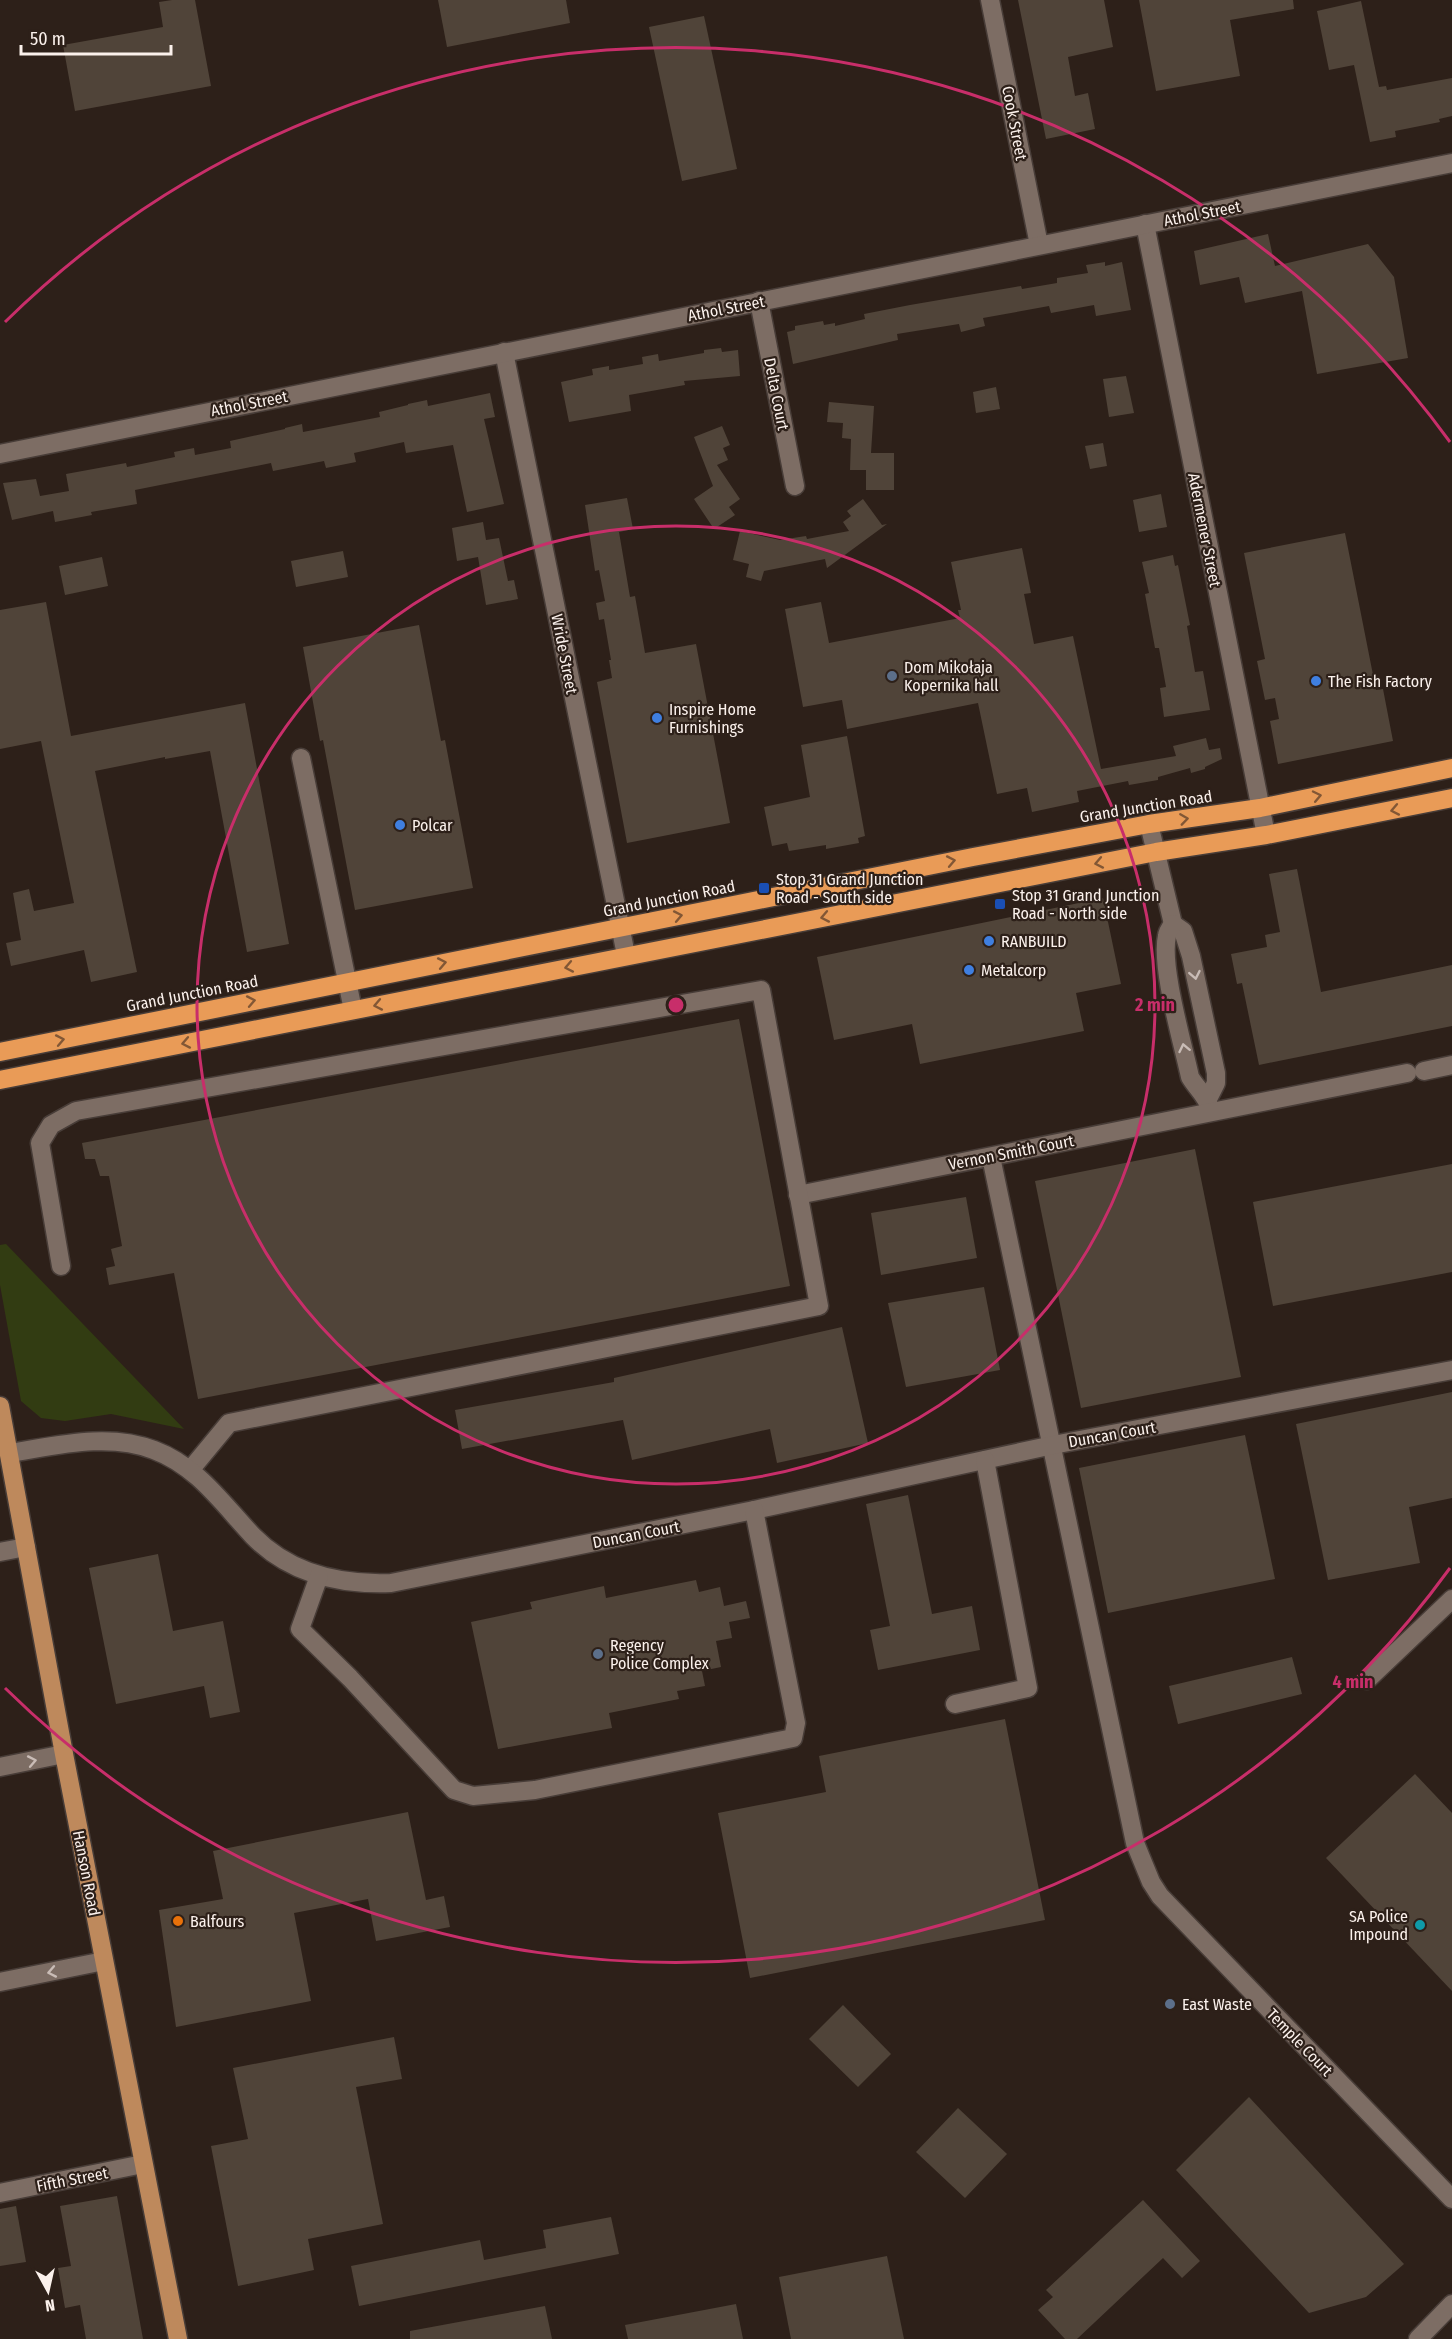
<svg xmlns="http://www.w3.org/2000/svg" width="1452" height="2339" viewBox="0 0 1452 2339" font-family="'Fira Sans Condensed',sans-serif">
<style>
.green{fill:#323c12}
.building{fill:#504439}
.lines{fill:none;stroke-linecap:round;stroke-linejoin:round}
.minor-casing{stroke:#483d38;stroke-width:21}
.major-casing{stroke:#483d38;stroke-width:21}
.highway-casing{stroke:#483d38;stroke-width:21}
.minor{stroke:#7d6d64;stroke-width:18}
.major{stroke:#be895c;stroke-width:18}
.highway{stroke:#e99b57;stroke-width:18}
.oneway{stroke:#825735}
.oneway2{stroke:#c9bcb6}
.ring{fill:none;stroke:#c82e6a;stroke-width:3}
.service-dot{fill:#5c6f8a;stroke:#2d2019;stroke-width:2}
.shop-dot{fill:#3f7fe0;stroke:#2d2019;stroke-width:2}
.transit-dot{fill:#1a4fb4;stroke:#2d2019;stroke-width:2}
.food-dot{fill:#e8710a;stroke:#2d2019;stroke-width:2}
.culture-dot{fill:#0f9aa8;stroke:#2d2019;stroke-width:2}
.labels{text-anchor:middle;stroke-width:4.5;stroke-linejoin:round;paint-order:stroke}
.street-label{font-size:16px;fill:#fbf1ec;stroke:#2d2019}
.poi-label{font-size:16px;fill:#fbf1ec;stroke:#2d2019;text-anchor:start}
.centre{fill:#c82e6a;stroke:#2d2019;stroke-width:3}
.ring-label{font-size:18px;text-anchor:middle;font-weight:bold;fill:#c82e6a;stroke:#2d2019;stroke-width:4.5;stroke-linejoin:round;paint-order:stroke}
</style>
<rect width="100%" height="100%" fill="#2d2019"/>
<path class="green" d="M6,1244L184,1429L111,1414L65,1421L41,1418L21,1401L0,1285V1245Z"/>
<g class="building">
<path d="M172,0H195L211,86L75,111L63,45L163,27L159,2Z"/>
<path d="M438,0H566L570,23L447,47Z"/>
<path d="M1018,0H1104L1113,47L1068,57L1075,96L1088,93L1095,129L1046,139Z"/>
<path d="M1139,0H1293L1294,9L1230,20L1240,76L1156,91Z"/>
<path d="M1361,1L1379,87L1386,86L1387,90L1452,78V116L1439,119L1440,122L1395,131L1396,137L1370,142L1354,65L1329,70L1317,11Z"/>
<path d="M704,16L737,169L682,181L649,27Z"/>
<path d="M1268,234L1275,266L1368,244L1394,277L1408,358L1317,374L1302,291L1245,303L1239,277L1200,285L1194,251Z"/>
<path d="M1105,262V266L1122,262L1131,310L1096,316L1094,305L1051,313L1049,306L983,318L985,326L961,332L959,324L897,334L898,340L793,364L787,332L795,330V326L823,321L824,325L835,323V326L865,319L864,314L910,305L1021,286L1022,289L1057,283V278L1088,273L1086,265Z"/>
<path d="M721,348L722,352L738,350L740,376L684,381L685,385L629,395L631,411L569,422L561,382L593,375L592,369L609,366V370L643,364L642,357L658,354L659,361L704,353V350Z"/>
<path d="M1126,376L1134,413L1109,417L1103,379Z"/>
<path d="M996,387L1000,409L976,413L973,392Z"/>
<path d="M490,393L495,417L484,419L504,504L467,512L453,445L406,453L404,442L354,453L356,462L326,468L324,461L273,471L271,463L135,490L137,504L91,512L92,515L55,522L53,511L12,520L3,483L36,479L40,496L69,491L66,474L126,463L127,467L175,457L174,452L194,448L195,455L231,448L230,441L285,429V428L302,424L303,432L380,417L379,412L408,405V404L427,400L428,406Z"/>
<path d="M829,402L874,406L871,453H894V490H866V470H850L851,439L842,438L843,423L827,422Z"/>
<path d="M722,426L730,445L723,448L728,460L717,465L740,499L729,507L735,515L714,529L694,499L713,486L694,437Z"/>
<path d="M1103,443L1107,466L1090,469L1085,446Z"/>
<path d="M1161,494L1167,527L1139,532L1133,500Z"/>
<path d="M627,498L633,529L619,532L630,597L635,596L645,653L696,644L730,823L627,843L597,682L612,678L609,660H611L604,619L599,620L596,603L605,601L599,570L595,571L585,505Z"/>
<path d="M863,499L882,525L887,524L827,568L825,559L764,571L761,581L746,577L749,564L733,560L740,531L780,540L806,536L807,539L849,531L843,522L851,516L847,511Z"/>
<path d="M483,522L486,540L499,538L508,581L514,580L518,599L486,605L478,557L457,561L452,528Z"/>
<path d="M1345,533L1376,690L1383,689L1393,741L1278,764L1270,721L1279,719L1275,698L1265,700L1257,661L1265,659L1244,553Z"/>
<path d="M1022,548L1031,593L1024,594L1034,644L1073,636L1101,769L1176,756L1173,746L1206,738L1209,750L1220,748L1222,759L1205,767V769L1191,773L1190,768L1158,777V780L1129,785L1128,781L1077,791L1079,802L1032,812L1027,788L997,794L978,703L847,729L842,700L803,707L785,609L821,602L829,643L960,618L958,610H961L951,562Z"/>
<path d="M343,551L348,577L296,587L291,561Z"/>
<path d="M1173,555L1175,566L1178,565L1190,625L1187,626L1195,672L1203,671L1210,710L1164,717L1160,688L1166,687L1159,648H1155L1145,594L1149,593L1142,562Z"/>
<path d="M102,557L108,586L65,595L59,566Z"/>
<path d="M46,602L71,736L245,703L289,944L247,952L210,751L165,759V757L95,771L137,972L91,982L84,950L11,966L6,943L21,940L13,893L29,889L34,911L74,903L41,741L0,749V610Z"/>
<path d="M419,625L441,741L445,740L473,888L355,910L323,740L320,741L303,647Z"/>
<path d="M847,736L865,836L858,838L859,843L826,849V845L789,851L787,843L772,846L764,807L810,797L801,745Z"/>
<path d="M1297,869L1321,992L1452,965V1026L1259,1065L1242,983L1237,984L1231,954L1267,947L1265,935L1280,932L1269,874Z"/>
<path d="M1103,898L1121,984L1076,993L1084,1031L920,1064L912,1024L834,1040L817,957Z"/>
<path d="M739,1019L790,1286L198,1399L174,1273L109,1285L106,1268L115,1266L111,1249L122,1246L109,1176H100L95,1159H85L82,1143Z"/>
<path d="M1195,1149L1241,1377L1081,1408L1035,1181Z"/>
<path d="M1452,1164V1272L1273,1306L1253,1202Z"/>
<path d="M966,1197L977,1258L881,1275L871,1213Z"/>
<path d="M984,1287L1000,1370L906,1387L888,1303Z"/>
<path d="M842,1327L868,1443L777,1463L770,1429L632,1460L623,1420L462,1449L455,1410L614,1382V1378Z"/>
<path d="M1452,1392V1498L1409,1507L1420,1563L1328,1580L1296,1424Z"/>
<path d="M1245,1435L1275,1579L1108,1613L1079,1468Z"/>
<path d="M908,1495L932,1614L972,1606L980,1650L878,1670L870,1630L890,1626L866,1504Z"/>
<path d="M158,1554L173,1631L223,1621L240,1712L210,1718L204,1686L116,1704L89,1568Z"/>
<path d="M696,1580L699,1592L720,1587L724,1606L746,1601L750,1618L729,1622L732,1638L716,1641L721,1667L702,1671L705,1686L677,1691L679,1699L609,1713L612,1728L498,1749L471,1622L532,1609L530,1602L604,1586L606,1598Z"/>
<path d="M1292,1657L1302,1694L1178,1724L1169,1686Z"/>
<path d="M1005,1719L1045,1920L750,1978L718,1813L826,1792L819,1756Z"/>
<path d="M1415,1774L1452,1813V1991L1326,1858Z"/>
<path d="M408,1812L426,1900L444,1896L450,1927L376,1941L368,1899L294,1913L311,2001L176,2027L159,1910L223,1899L213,1851Z"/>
<path d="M843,2005L891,2054L858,2087L809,2039Z"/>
<path d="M394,2037L402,2079L356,2087L383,2224L308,2239L314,2270L238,2286L211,2146L248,2139L233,2068Z"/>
<path d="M1249,2097L1404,2264L1366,2297L1309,2313L1176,2170Z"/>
<path d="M958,2108L1007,2154L965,2198L916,2152Z"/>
<path d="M117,2196L143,2339H86L80,2305L65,2308L58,2268L71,2266L60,2206Z"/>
<path d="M1143,2200L1200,2261L1182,2278L1163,2258L1077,2339H1065L1038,2310L1053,2297L1046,2290Z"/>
<path d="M16,2206L26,2262L0,2266V2209Z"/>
<path d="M611,2217L619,2254L359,2306L351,2266L480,2240L484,2260L546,2248L543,2230Z"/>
<path d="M887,2256L904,2339H791L779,2277Z"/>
<path d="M736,2304L743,2339H628L625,2325Z"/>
<path d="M545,2306L552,2339H410V2331Z"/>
</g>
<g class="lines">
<g class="minor-casing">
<g id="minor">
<path d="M990,0L1039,245"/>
<path d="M1145,224L1266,835"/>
<path d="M759,301L795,486"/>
<path d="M504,352L626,955"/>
<path d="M0,454L1452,163"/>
<path d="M301,758L353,1010"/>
<path d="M1149,824L1173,924L1183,931L1191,956L1216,1073V1083L1208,1099"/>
<path d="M1173,924C1170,928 1167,932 1167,936C1160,966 1183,1044 1190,1077C1197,1089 1207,1096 1210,1109"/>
<path d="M1424,1071L1452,1065"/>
<path d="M991,1157L1135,1843L1151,1882L1160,1896L1452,2199"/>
<path d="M798,1195L1407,1073"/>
<path d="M61,1266L40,1143L51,1125L76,1111L761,990L819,1306L229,1423L191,1469"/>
<path d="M9,1453C55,1446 108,1432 154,1450C197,1466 222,1503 253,1536C290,1574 339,1585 391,1583L754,1510L1053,1445L1452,1370"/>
<path d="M0,1552L26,1547"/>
<path d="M319,1576L300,1629L350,1678L454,1790L473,1796L535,1790L793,1738L796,1723L754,1510"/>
<path d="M1367,1680L1452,1599"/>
<path d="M955,1704L1028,1688L985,1460"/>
<path d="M0,1767L64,1754"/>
<path d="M0,1982L104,1961"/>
<path d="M0,2193L143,2164"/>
<path d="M1418,2339L1452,2304"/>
</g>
</g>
<g class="major-casing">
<path id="major" d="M0,1406L64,1754L178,2339"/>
</g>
<g class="highway-casing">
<g id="highway">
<path d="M0,1052L973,857L1149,824L1260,808L1452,768"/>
<path d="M0,1080L1156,852L1266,835L1452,798"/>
</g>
</g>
<use href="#minor" class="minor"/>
<use href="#major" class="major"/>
<use href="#highway" class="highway"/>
</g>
<defs><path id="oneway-chevron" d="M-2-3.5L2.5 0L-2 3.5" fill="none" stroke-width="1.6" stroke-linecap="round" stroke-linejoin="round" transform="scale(1.5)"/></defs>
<g class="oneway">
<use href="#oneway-chevron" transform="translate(1317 796) rotate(-12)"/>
<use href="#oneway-chevron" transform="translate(1395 810) rotate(169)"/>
<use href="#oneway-chevron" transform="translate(1184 819) rotate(-8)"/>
<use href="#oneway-chevron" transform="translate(951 861) rotate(-11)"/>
<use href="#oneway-chevron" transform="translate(1099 863) rotate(169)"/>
<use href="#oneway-chevron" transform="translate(678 916) rotate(-11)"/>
<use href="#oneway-chevron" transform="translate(825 917) rotate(169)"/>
<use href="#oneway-chevron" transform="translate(442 963) rotate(-11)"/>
<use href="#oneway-chevron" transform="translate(569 967) rotate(169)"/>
<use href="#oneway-chevron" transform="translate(251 1001) rotate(-11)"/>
<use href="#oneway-chevron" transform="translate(378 1005) rotate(169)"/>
<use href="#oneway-chevron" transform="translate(60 1040) rotate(-11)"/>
<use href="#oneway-chevron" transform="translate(186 1043) rotate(169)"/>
</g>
<g class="oneway2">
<use href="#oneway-chevron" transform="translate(1195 975) rotate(79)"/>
<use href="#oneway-chevron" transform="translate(1184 1048) rotate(-102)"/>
<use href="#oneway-chevron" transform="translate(32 1761) rotate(-11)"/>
<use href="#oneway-chevron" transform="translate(52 1972) rotate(169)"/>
</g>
<g class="ring">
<circle cx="676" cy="1005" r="479"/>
<path d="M1450 1568A957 957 0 0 1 5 1688M5 322A957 957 0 0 1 1450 442"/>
</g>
<g class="service-dot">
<circle cx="892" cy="676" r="6"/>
<circle cx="598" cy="1654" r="6"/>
<circle cx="1170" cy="2004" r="6"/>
</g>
<g class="shop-dot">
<circle cx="1316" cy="681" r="6"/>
<circle cx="657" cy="718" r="6"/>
<circle cx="400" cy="825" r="6"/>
<circle cx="989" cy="941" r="6"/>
<circle cx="969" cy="970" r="6"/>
</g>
<g class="transit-dot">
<rect x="758" y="882" width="12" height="12" rx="3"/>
<rect x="994" y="898" width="12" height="12" rx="3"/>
</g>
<circle class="food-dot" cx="178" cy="1921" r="6"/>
<circle class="culture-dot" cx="1420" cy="1925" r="6"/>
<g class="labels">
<g class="street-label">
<text transform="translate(1015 123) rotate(79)" y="6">Cook Street</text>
<text transform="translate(1202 213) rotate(-11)" y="6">Athol Street</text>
<text transform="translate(726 308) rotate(-11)" y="6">Athol Street</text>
<text transform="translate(777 394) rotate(79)" y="6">Delta Court</text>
<text transform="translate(249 403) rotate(-11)" y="6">Athol Street</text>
<text transform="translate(1205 530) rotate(79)" y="6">Adermener Street</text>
<text transform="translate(565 654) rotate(79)" y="6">Wride Street</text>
<text transform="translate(1146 806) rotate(-9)" y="6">Grand Junction Road</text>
<text transform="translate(669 898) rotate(-11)" y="6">Grand Junction Road</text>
<text transform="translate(192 993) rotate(-11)" y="6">Grand Junction Road</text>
<text transform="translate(1011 1152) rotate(-11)" y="6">Vernon Smith Court</text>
<text transform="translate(1112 1434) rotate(-10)" y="6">Duncan Court</text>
<text transform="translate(636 1534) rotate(-11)" y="6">Duncan Court</text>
<text transform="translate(87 1873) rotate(79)" y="6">Hanson Road</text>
<text transform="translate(1300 2042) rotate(46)" y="6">Temple Court</text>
<text transform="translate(72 2179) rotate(-11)" y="6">Fifth Street</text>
</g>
<g class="poi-label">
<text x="904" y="673">Dom Mikołaja<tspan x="904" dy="18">Kopernika hall</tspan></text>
<text x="1328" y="687">The Fish Factory</text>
<text x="669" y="715">Inspire Home<tspan x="669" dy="18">Furnishings</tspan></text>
<text x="412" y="831">Polcar</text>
<text x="776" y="885">Stop 31 Grand Junction<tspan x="776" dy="18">Road - South side</tspan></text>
<text x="1012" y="901">Stop 31 Grand Junction<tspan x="1012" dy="18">Road - North side</tspan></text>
<text x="1001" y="947">RANBUILD</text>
<text x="981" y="976">Metalcorp</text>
<text x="610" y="1651">Regency<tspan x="610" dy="18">Police Complex</tspan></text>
<text x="1408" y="1922" text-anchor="end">SA Police<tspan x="1408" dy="18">Impound</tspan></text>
<text x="190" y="1927">Balfours</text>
<text x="1182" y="2010">East Waste</text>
</g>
</g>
<circle cx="676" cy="1005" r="9" class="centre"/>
<g class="ring-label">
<text x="1155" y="1011">2 min</text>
<text x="1353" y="1688">4 min</text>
</g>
<g transform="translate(48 2291) rotate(172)" stroke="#2d2019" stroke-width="4.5" paint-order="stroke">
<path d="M0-4.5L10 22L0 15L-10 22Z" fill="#fbf1ec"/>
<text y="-9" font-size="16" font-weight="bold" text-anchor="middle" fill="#fbf1ec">N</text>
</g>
<path d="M21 45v9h150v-9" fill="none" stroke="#fbf1ec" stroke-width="3"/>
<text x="30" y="45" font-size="18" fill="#fbf1ec" stroke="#2d2019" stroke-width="4.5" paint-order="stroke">50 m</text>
</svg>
